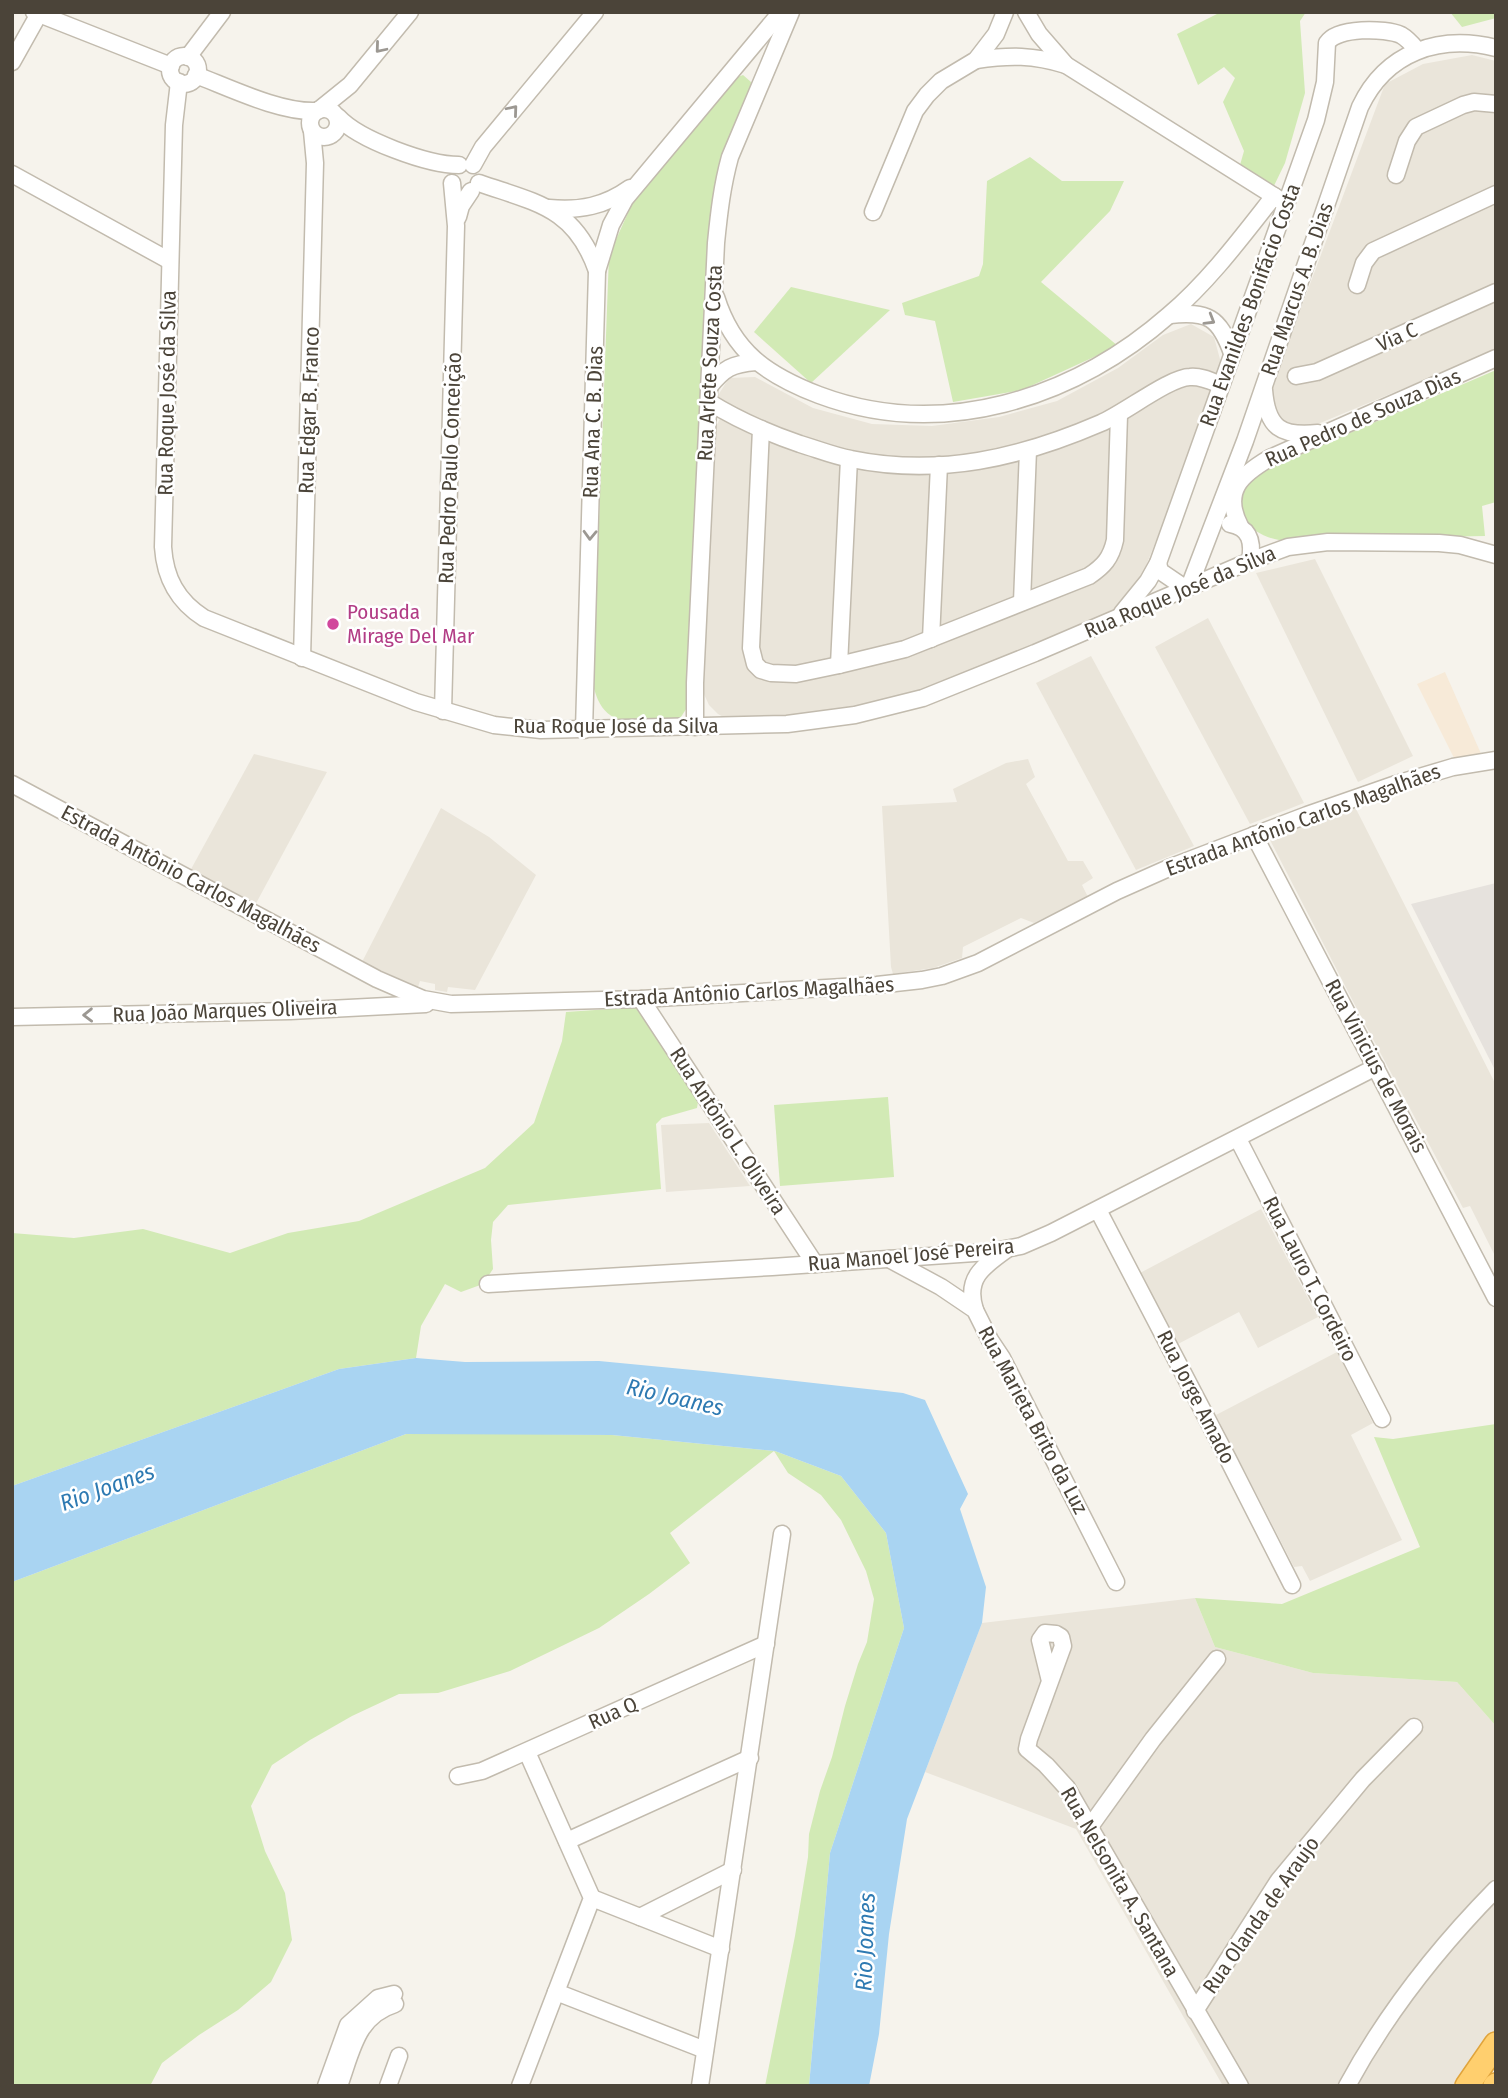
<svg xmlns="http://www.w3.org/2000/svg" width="1508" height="2098" viewBox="0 0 1508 2098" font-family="'Fira Sans Condensed',sans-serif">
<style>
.residential{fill:#eae5da}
.commercial{fill:#f7ead8}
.industrial{fill:#e6e2dd}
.green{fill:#d2eab5}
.water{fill:#a9d4f2}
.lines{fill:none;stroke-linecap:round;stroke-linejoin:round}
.minor-casing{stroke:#c2bbae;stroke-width:19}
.highway-casing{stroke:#e0a43c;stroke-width:26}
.minor{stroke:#fff;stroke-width:16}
.highway{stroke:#ffcf6e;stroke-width:23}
.oneway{stroke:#9c9892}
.hotel-dot{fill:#d1479c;stroke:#fff;stroke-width:2.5}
.labels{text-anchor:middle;stroke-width:5;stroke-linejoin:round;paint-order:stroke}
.street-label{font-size:21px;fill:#4b4439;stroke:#fff}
.hotel-label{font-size:21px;fill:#b23c85;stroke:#fff;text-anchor:start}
.water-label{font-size:23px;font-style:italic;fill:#2e7ab2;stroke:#fff}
</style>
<rect width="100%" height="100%" fill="#f6f3ec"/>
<g class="residential">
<path d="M1472,55L1496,61V350L1301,431L1276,419L1268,396L1385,84L1423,64Z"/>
<path d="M1191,324L1214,337L1221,363L1177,488L1136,591L1105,616L955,682L843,711L793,717L729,720L718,714L709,705L703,692L711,436L725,409L715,400L729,378L755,377L813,408L872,424L932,426L999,417L1057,401L1118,368L1163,335Z"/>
<path d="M1315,559L1413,756L1358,782L1256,573Z"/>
<path d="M1208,618L1304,803L1250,824L1155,647Z"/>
<path d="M1091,656L1194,846L1136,870L1036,683Z"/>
<path d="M254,754L327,772L254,907L190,871Z"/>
<path d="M1028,759L1035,777L1026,784L1068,861H1083L1093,878L1082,885L1088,897L1034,923L1021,918L963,947L962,958L933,968L893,974L891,967L882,806L957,802L953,789L1006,763Z"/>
<path d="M1354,805L1496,1085V1258L1470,1206L1463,1208L1357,1009L1268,836Z"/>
<path d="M441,808L489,837L536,875L475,990L448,987L447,992L435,990V984L420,981L418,987L362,962Z"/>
<path d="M709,1123L750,1186L666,1192L661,1125Z"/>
<path d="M1261,1209L1318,1317L1258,1348L1239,1312L1178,1344L1140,1273Z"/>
<path d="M1337,1352L1373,1423L1351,1435L1402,1540L1310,1581L1302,1566L1294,1567L1216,1415Z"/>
<path d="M1195,1598L1215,1647L1313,1673L1457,1682L1496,1726V2035L1457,2086H1223L1076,1829L925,1772L982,1623Z"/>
</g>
<path class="commercial" d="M1445,672L1482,756L1455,760L1417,684Z"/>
<path class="industrial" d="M1496,883V1072L1411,904Z"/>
<g class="green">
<path d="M1221,12H1306L1300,21L1305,93L1285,163L1269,196L1238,172L1244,151L1223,102L1235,78L1224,67L1198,85L1177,34Z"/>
<path d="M1450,12H1496V18L1462,27Z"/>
<path d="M743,75L751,82L753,92L725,157L690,703L679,720C639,722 603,733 593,684L609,255L632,204L735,78Z"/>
<path d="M1030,157L1062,181H1124L1110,211L1041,282L1118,346L1022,390L953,402L935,321L905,315L902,303L979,276L983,264L987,181Z"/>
<path d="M791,287L890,310L811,383L754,332Z"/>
<path d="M1496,370V502L1482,506L1485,536L1279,540C1266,538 1250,530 1243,518C1240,512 1239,501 1238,494L1252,475Z"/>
<path d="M639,1007L698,1102L697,1108L662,1118L656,1124L661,1189L508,1205L493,1222L491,1240L493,1269L483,1284L461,1292L445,1284L421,1326L416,1358L339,1369L12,1486V1233L74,1238L143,1229L230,1253L288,1233L359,1221L485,1168L534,1123L562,1041L566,1012Z"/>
<path d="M888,1097L894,1177L780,1186L774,1105Z"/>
<path d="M1496,1424V1726L1457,1682L1313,1673L1215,1647L1195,1598L1282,1604L1420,1547L1374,1437L1393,1439Z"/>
<path d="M461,1433L612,1435L775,1451L841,1476L886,1533L904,1628L830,1853L809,2086H765L795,1936L808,1857L809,1834L820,1791L832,1757L845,1706L858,1664L867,1642L874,1599L866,1571L841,1520L821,1495L788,1473L774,1451L670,1533L690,1563L649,1594L599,1628L510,1671L438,1693L399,1694L352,1716L310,1740L272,1765L251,1806L265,1851L285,1893L292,1940L271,1982L238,2010L199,2035L162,2063L150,2086H12V1582L406,1434Z"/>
</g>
<path class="water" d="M416,1358L465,1362L599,1361L714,1372L903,1393L925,1400L968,1494L960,1509L986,1587L982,1623L907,1819L889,1934L879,2034L869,2086H809L830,1853L904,1628L886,1533L841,1476L775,1451L612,1435L406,1434L12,1582V1486L339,1369Z"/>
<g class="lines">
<g class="minor-casing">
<g id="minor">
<path d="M34,12L171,66"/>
<path d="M1026,12L1039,34L1066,65L1274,196"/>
<circle cx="184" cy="70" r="14"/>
<path d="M188,57L222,12"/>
<path d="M976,60C1010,55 1033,55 1066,65"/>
<path d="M12,62L40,12"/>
<path d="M196,75C230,88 281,113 317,111"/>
<path d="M179,82L174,125L163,547C165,578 177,601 204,618L416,702L494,725L541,730L787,724L855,715L923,698L1035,653L1250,561L1288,547L1328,542L1439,543L1460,545L1496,555"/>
<circle cx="324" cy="123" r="14"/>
<path d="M319,110L350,85L410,12"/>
<path d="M338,117C359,140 428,165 459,165"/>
<path d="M473,165L483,147L595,12"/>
<path d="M12,174L170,261"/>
<path d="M1396,175L1407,141L1416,127L1463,105L1474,102L1496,104"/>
<path d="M479,183C536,203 575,207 597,271L584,730"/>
<path d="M549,208C580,211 605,206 630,188"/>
<path d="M873,212L915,111L927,95L941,81L976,60L996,34L1005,12"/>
<path d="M458,217L461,206L471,191"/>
<path d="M597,271L611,225L625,199L781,12"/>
<path d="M1357,285L1364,263L1373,251L1496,194"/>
<path d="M716,297C733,352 767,375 819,395C942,441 1073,399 1169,315C1209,281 1241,238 1274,196L1286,204"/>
<path d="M1170,315C1208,311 1219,317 1232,353"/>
<path d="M1296,376L1317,372L1496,292"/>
<path d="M709,387C724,368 732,364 756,362"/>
<path d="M1264,390C1267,428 1281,437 1318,433"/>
<path d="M709,402C738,420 768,433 800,444C817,449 834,456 851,459C939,477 1020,458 1101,423C1123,414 1170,377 1190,377C1201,376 1211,381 1221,385"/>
<path d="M761,429L751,648L755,664L761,670L771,673L796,674L839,665L905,649L1089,576C1104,566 1111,558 1115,540L1119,415"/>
<path d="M1230,524C1251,528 1253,543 1250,561"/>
<path d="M1240,526C1222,491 1241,475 1270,458L1496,358"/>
<path d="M1158,563L1160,571L1185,588"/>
<path d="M1189,587L1245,441L1360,107C1386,52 1439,34 1496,48"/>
<path d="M1022,602L1028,450"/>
<path d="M1122,613L1148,581L1158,563L1316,120L1325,82L1327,43C1337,27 1385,28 1401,35C1408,39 1412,44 1417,50"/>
<path d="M931,639L939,465"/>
<path d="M302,658L315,163L312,131"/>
<path d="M839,665L849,459"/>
<path d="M443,711L456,226L452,183"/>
<path d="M695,727V683L716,243C719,213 722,186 730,157L791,12"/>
<path d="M12,784L377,979L423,999L451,1004L641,999L877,985L922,980L942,976L978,963L1117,891L1171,867L1307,815L1396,784L1453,767L1496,760"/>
<path d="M1254,835L1496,1298"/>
<path d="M641,999L815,1264"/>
<path d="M12,1017L290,1011L426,1004"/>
<path d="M1238,1139L1382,1419"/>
<path d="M1098,1210L1228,1459L1292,1585"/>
<path d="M889,1259L941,1287L975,1310L990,1340L1002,1358L1116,1582"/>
<path d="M488,1284L772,1267L989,1252L1021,1246L1051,1233L1376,1067"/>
<path d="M975,1310C965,1279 982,1267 1006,1250"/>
<path d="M1050,1681L1040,1640L1045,1633L1056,1634L1061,1637L1063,1646L1029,1739L1027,1749L1046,1765L1067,1788L1240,2086"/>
<path d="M458,1776L482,1771L766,1644"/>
<path d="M1089,1828L1153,1739L1217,1659"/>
<path d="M567,1841L750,1758"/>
<path d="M592,1898L721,1949"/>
<path d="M640,1917L733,1870"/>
<path d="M556,1992L705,2050"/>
<path d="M1195,2011L1279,1880L1363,1779L1414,1727"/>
<path d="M326,2086L348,2025L378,1998L394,1994"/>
<path d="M339,2086C352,2051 356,2016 395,2004"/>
<path d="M388,2086L399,2056"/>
<path d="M520,2086L592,1898L527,1752"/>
<path d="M700,2086L782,1534"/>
<path d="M1347,2086C1386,2014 1439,1947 1496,1889"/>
</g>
</g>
<g class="highway-casing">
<g id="highway">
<path d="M1467,2086L1496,2044"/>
<path d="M1495,2086L1496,2085"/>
</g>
</g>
<use href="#minor" class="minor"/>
<use href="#highway" class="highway"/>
</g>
<defs><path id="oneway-chevron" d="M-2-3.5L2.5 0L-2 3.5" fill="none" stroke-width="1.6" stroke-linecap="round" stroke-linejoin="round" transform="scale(1.75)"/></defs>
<g class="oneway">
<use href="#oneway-chevron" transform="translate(380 48) rotate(130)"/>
<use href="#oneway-chevron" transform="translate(513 110) rotate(-50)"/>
<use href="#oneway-chevron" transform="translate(1210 320) rotate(31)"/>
<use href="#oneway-chevron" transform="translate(590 535) rotate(92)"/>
<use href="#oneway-chevron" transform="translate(88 1015) rotate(179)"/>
</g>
<circle class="hotel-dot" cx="333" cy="624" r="7"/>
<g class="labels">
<g class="street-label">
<text transform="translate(1297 289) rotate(-71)" y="7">Rua Marcus A. B. Dias</text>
<text transform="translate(1250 305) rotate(-70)" y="7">Rua Evanildes Bonifácio Costa</text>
<text transform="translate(1397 337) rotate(-24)" y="7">Via C</text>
<text transform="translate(710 363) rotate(-87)" y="7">Rua Arlete Souza Costa</text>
<text transform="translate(167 393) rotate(-89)" y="7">Rua Roque José da Silva</text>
<text transform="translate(309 410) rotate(-88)" y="7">Rua Edgar B. Franco</text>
<text transform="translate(1363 418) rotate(-24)" y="7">Rua Pedro de Souza Dias</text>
<text transform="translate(593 422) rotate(-88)" y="7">Rua Ana C. B. Dias</text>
<text transform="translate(450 468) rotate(-88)" y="7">Rua Pedro Paulo Conceição</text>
<text transform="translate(1180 592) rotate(-23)" y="7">Rua Roque José da Silva</text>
<text x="616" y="733">Rua Roque José da Silva</text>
<text transform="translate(1303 820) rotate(-20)" y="7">Estrada Antônio Carlos Magalhães</text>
<text transform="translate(191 879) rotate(28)" y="7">Estrada Antônio Carlos Magalhães</text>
<text transform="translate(749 992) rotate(-3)" y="7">Estrada Antônio Carlos Magalhães</text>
<text transform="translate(225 1011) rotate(-2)" y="7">Rua João Marques Oliveira</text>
<text transform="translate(1376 1066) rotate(62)" y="7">Rua Vinicius de Morais</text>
<text transform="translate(728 1131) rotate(57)" y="7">Rua Antônio L. Oliveira</text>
<text transform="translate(911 1255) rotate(-5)" y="7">Rua Manoel José Pereira</text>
<text transform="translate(1310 1279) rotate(63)" y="7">Rua Lauro T. Cordeiro</text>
<text transform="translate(1196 1397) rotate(63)" y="7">Rua Jorge Amado</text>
<text transform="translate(1033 1420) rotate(62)" y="7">Rua Marieta Brito da Luz</text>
<text transform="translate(613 1713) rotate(-24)" y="7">Rua Q</text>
<text transform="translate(1120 1882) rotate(60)" y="7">Rua Nelsonita A. Santana</text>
<text transform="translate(1261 1915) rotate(-55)" y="7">Rua Olanda de Araujo</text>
</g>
<g class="hotel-label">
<text x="347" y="619">Pousada<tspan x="347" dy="24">Mirage Del Mar</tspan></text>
</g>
<g class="water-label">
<text transform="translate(675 1397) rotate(13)" y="8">Rio Joanes</text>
<text transform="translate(107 1487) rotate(-20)" y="8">Rio Joanes</text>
<text transform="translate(865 1942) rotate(-88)" y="8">Rio Joanes</text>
</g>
</g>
<rect width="1508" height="2098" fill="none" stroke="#4b4439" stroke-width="28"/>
</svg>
